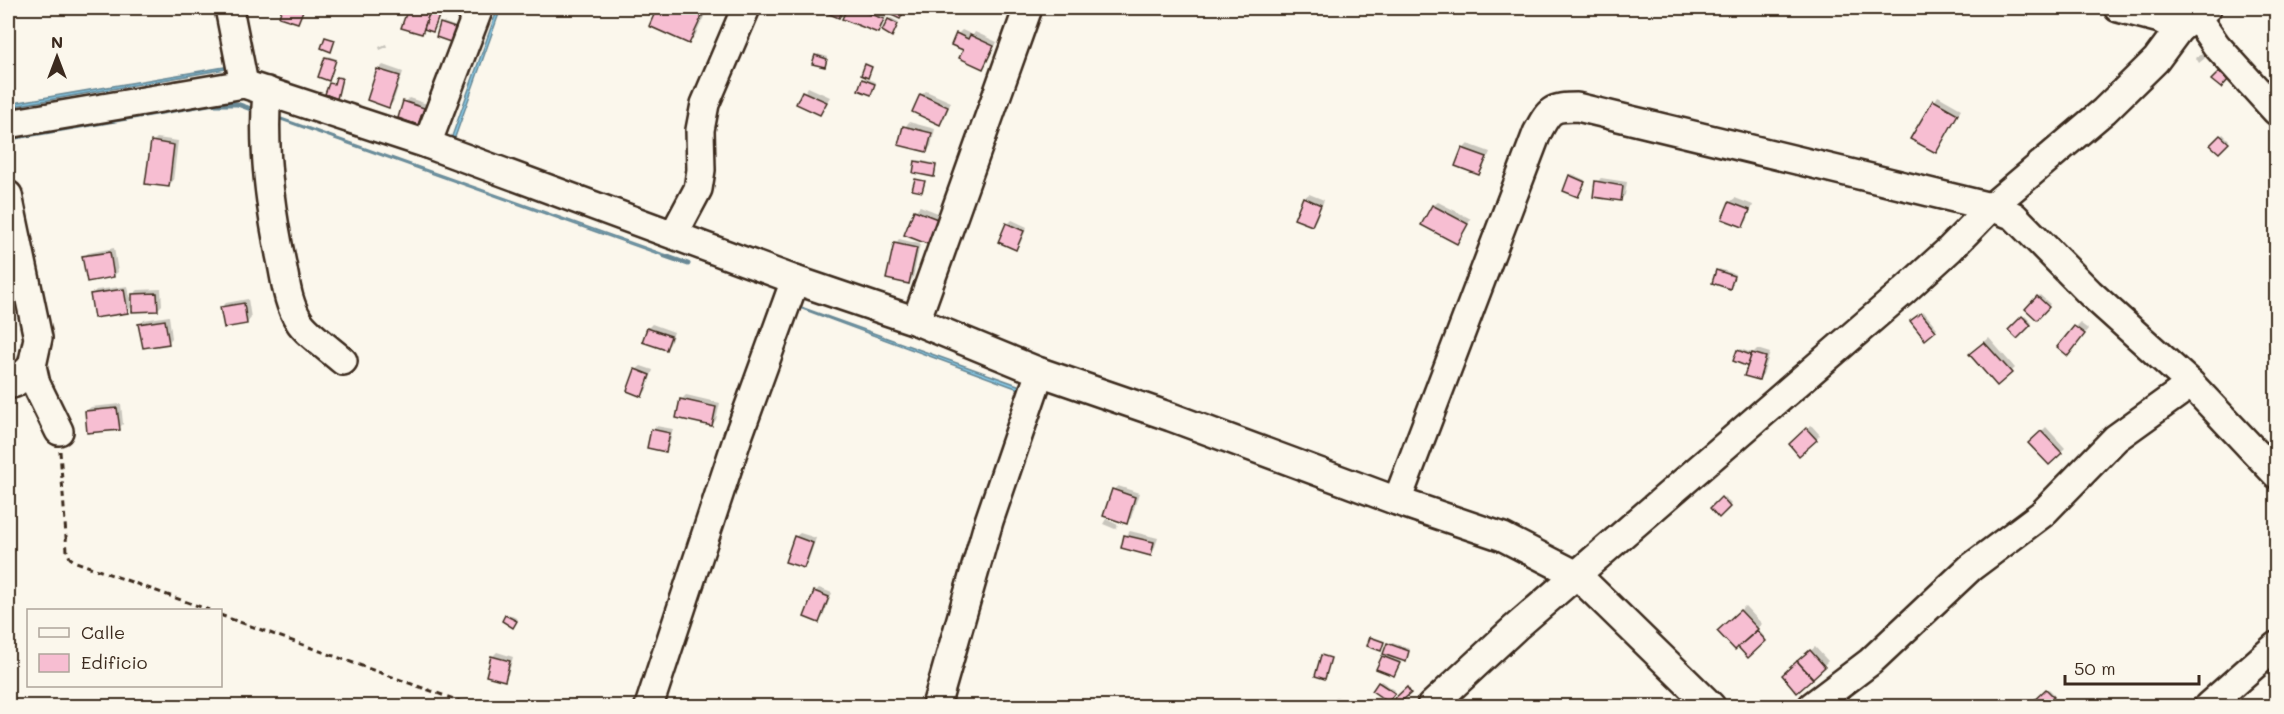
<svg xmlns="http://www.w3.org/2000/svg" width="2284" height="714" viewBox="0 0 2284 714" font-family="Mali,sans-serif">
<style>
.water{fill:#84c7e5;stroke:#678895;stroke-width:1.5}
.shadow{fill:#0003}
.lines{fill:none;stroke-linecap:round;stroke-linejoin:round}
.stream{stroke:#678895;stroke-width:5}
.building{fill:#f7bed2;stroke:#3b2a1e;stroke-width:1.5}
.minor-casing{stroke:#3b2a1e;stroke-width:32}
.path{stroke:#3b2a1e;stroke-width:3;stroke-dasharray:6 4.5;stroke-linecap:butt}
.minor{stroke:#fbf7ec;stroke-width:27}
</style>
<rect width="100%" height="100%" fill="#fbf7ec"/>
<filter id="ink" filterUnits="userSpaceOnUse"><feTurbulence type="fractalNoise" baseFrequency=".0167" numOctaves="2"/><feDisplacementMap in="SourceGraphic" scale="12" xChannelSelector="R" yChannelSelector="G"/><feConvolveMatrix kernelMatrix="1 2 1 2 8 2 1 2 1" color-interpolation-filters="sRGB"/></filter>
<g filter="url(#ink)">
<g class="water">
<path d="M498,8H501L454,140L451,139Z"/>
<path d="M225,67V69L8,107V104Z"/>
<path d="M220,102L219,104L8,140V139Z"/>
<path d="M234,103L244,105L672,257V259Z"/>
<path d="M798,306L1026,388L1024,391L797,307Z"/>
</g>
<g class="shadow">
<path d="M387,8H398L395,13L387,12Z"/>
<path d="M410,8H442L435,29L433,30L426,28L422,33L403,27Z"/>
<path d="M659,8H708L695,36L688,42L651,25Z"/>
<path d="M848,8H868L887,15L882,27L878,31L844,18Z"/>
<path d="M979,8H989L987,11Z"/>
<path d="M891,18L899,22L892,35L889,20Z"/>
<path d="M443,22L462,29L458,40L441,24Z"/>
<path d="M962,30L973,35L975,32L997,42L987,62L983,67L965,50L958,34Z"/>
<path d="M386,44L387,47L380,50L379,47Z"/>
<path d="M2202,53L2205,58L2199,63L2196,58Z"/>
<path d="M818,54L828,57L824,65L816,56Z"/>
<path d="M328,56L337,59L329,79L326,57Z"/>
<path d="M383,65L403,72L393,102L389,106L369,99L379,69Z"/>
<path d="M339,76L343,77L337,97L330,83H336Z"/>
<path d="M865,78L876,82L871,93L863,80Z"/>
<path d="M808,87L830,97L820,114L798,104Z"/>
<path d="M926,91L951,102L944,119L939,123L921,95Z"/>
<path d="M1938,96L1961,109L1935,151L1912,138Z"/>
<path d="M409,98L427,104L422,119L418,124L405,102Z"/>
<path d="M909,122L935,129L931,146L927,151L905,127Z"/>
<path d="M2223,134L2229,140L2219,151L2212,145Z"/>
<path d="M157,138L178,141L173,181L168,185L152,142Z"/>
<path d="M1468,144L1490,152L1483,169L1479,174L1457,165L1464,148Z"/>
<path d="M918,160L937,164L935,173L933,175L916,162Z"/>
<path d="M1572,174L1585,180L1578,196L1570,176Z"/>
<path d="M1601,178L1627,182L1625,195L1620,200L1597,182Z"/>
<path d="M1309,194L1324,200L1316,220L1312,224L1304,198Z"/>
<path d="M1735,198L1753,205L1747,221L1742,225L1724,218L1730,202Z"/>
<path d="M1438,202L1471,219L1457,242L1433,206Z"/>
<path d="M920,206L943,215L934,239L906,234L916,210Z"/>
<path d="M1012,220L1027,227L1020,244L1016,248L1008,224Z"/>
<path d="M899,239L920,244L913,278L908,283L895,244Z"/>
<path d="M114,248L118,272L113,276L84,257L88,253Z"/>
<path d="M1719,269L1735,274L1730,287L1717,271Z"/>
<path d="M128,286L131,305H134L133,294L138,290L161,289L162,305L157,310L134,305L127,311L92,294L96,290Z"/>
<path d="M2040,295L2050,304L2037,318L2027,309Z"/>
<path d="M248,299L251,318L247,323L222,307L226,303Z"/>
<path d="M1924,312L1937,328L1925,338L1912,322Z"/>
<path d="M169,316L172,338L168,343L140,325L144,320Z"/>
<path d="M2025,316L2032,323L2017,337L2010,330Z"/>
<path d="M2080,323L2088,329L2072,349L2076,327Z"/>
<path d="M652,324L674,332L670,344L666,348L648,328Z"/>
<path d="M1989,338L2015,368L2011,372L1975,350Z"/>
<path d="M1740,349L1753,353L1757,349L1770,353L1763,374L1759,379L1749,366L1735,360Z"/>
<path d="M641,366L653,370L646,391L641,395L636,370Z"/>
<path d="M686,395L720,403L716,420L712,424L678,417L682,399Z"/>
<path d="M121,404L123,424L119,428L86,411L91,407Z"/>
<path d="M1811,425L1820,435L1816,439L1795,440Z"/>
<path d="M656,426L673,429L669,446L665,451L652,430Z"/>
<path d="M2046,427L2065,448L2049,463L2030,443Z"/>
<path d="M1118,486L1139,493L1131,518L1126,522L1113,490Z"/>
<path d="M1724,497L1731,504L1719,516L1712,508Z"/>
<path d="M1106,519L1118,525L1117,528L1115,529L1103,524Z"/>
<path d="M1130,531L1158,538L1154,550L1150,554L1126,536Z"/>
<path d="M800,533L816,538L808,562L803,567L795,537Z"/>
<path d="M819,588L832,593L823,617L819,621L815,592Z"/>
<path d="M1745,606L1762,624L1757,628L1766,639L1748,656L1744,640L1719,631Z"/>
<path d="M508,614L518,619L515,624L504,621Z"/>
<path d="M1373,637L1385,641L1381,649L1371,638Z"/>
<path d="M1390,642L1410,649L1406,660L1395,656L1394,659L1400,661L1394,675L1383,657Z"/>
<path d="M1815,647L1828,661L1798,691L1784,675Z"/>
<path d="M497,652L513,657L508,675L504,679L492,657Z"/>
<path d="M1381,681L1395,690L1390,699L1379,683Z"/>
<path d="M2049,689L2054,694L2041,706H2030Z"/>
<path d="M1336,697L1359,703L1358,706H1330Z"/>
</g>
<g class="lines">
<g class="stream">
<path d="M213,104H237L251,109"/>
<path d="M665,256L688,264"/>
</g>
</g>
<g class="building">
<path d="M282,8H304L298,23L279,17Z"/>
<path d="M408,8H431L422,34L401,28Z"/>
<path d="M431,8H442L433,32L424,29Z"/>
<path d="M657,8H689L703,14L689,44L649,26Z"/>
<path d="M815,8H844L839,18Z"/>
<path d="M847,8H853L884,19L878,33L842,19Z"/>
<path d="M890,8H906L900,19L887,13Z"/>
<path d="M888,19L898,24L892,37L882,31Z"/>
<path d="M440,23L461,30L456,44L436,37Z"/>
<path d="M956,33L968,39L970,35L994,46L983,69L959,58L963,50L951,45Z"/>
<path d="M325,37L335,40L331,52L321,48Z"/>
<path d="M815,55L827,59L825,67L812,64Z"/>
<path d="M325,57L336,60L329,81L318,77Z"/>
<path d="M865,64L872,67L868,78L861,75Z"/>
<path d="M377,69L400,76L389,108L367,100Z"/>
<path d="M2219,72L2228,80L2221,88L2211,80Z"/>
<path d="M336,77L342,78L337,99L325,94L329,83L334,84Z"/>
<path d="M862,79L875,84L871,95L858,90Z"/>
<path d="M802,91L827,102L820,115L796,104Z"/>
<path d="M920,94L948,107L940,125L912,112Z"/>
<path d="M1933,100L1958,114L1936,153L1910,139Z"/>
<path d="M403,101L424,108L418,125L398,118Z"/>
<path d="M903,126L932,133L927,152L898,145Z"/>
<path d="M2220,135L2229,143L2219,153L2210,145Z"/>
<path d="M151,141L174,145L169,187L145,184Z"/>
<path d="M1462,148L1487,157L1479,175L1455,166Z"/>
<path d="M915,161L936,165L934,177L913,173Z"/>
<path d="M1569,175L1585,182L1578,197L1563,191Z"/>
<path d="M915,179L925,181L922,192L912,190Z"/>
<path d="M1595,181L1623,186L1621,201L1593,197Z"/>
<path d="M1303,197L1321,205L1312,226L1294,219Z"/>
<path d="M1729,202L1750,210L1743,227L1722,219Z"/>
<path d="M1432,205L1468,224L1457,244L1421,225Z"/>
<path d="M914,210L940,220L930,245L904,235Z"/>
<path d="M1006,223L1024,231L1016,250L998,242Z"/>
<path d="M894,243L917,248L909,284L886,279Z"/>
<path d="M110,252L114,277L87,282L82,256Z"/>
<path d="M1716,270L1734,276L1730,289L1712,283Z"/>
<path d="M124,289L128,313L94,318L90,294Z"/>
<path d="M157,293L158,311L132,312V294Z"/>
<path d="M2037,296L2049,307L2037,320L2025,309Z"/>
<path d="M244,303L247,324L224,328L220,307Z"/>
<path d="M1921,313L1936,331L1925,340L1910,321Z"/>
<path d="M2022,316L2031,325L2017,339L2008,330Z"/>
<path d="M165,320L169,344L143,348L138,324Z"/>
<path d="M2074,326L2085,334L2068,356L2057,347Z"/>
<path d="M647,328L671,336L666,350L642,342Z"/>
<path d="M1984,342L2012,373L1997,386L1969,354Z"/>
<path d="M1737,350L1759,358L1754,369L1733,361Z"/>
<path d="M1752,353L1766,357L1759,380L1744,376Z"/>
<path d="M635,369L650,375L642,397L627,391Z"/>
<path d="M680,399L716,407L712,426L676,418Z"/>
<path d="M117,408L120,430L87,433L85,411Z"/>
<path d="M1806,428L1817,440L1799,456L1789,444Z"/>
<path d="M651,429L670,433L666,452L647,448Z"/>
<path d="M2041,431L2062,453L2049,465L2028,443Z"/>
<path d="M1112,489L1135,497L1127,524L1103,516Z"/>
<path d="M1721,497L1730,507L1719,518L1710,508Z"/>
<path d="M1124,535L1154,542L1151,556L1121,548Z"/>
<path d="M794,536L813,543L804,568L785,562Z"/>
<path d="M814,591L829,597L819,623L804,617Z"/>
<path d="M1740,610L1758,629L1735,650L1717,631Z"/>
<path d="M505,615L517,621L513,628L502,621Z"/>
<path d="M1757,631L1766,641L1748,658L1738,647Z"/>
<path d="M1370,637L1384,642L1381,651L1367,646Z"/>
<path d="M1387,643L1409,651L1406,662L1383,654Z"/>
<path d="M1810,650L1825,667L1813,678L1797,661Z"/>
<path d="M1321,655L1331,658L1325,679L1315,676Z"/>
<path d="M491,656L510,661L505,681L486,676Z"/>
<path d="M1382,656L1400,663L1394,676L1376,669Z"/>
<path d="M1797,661L1813,679L1797,693L1782,675Z"/>
<path d="M1378,682L1395,693L1388,702L1372,691Z"/>
<path d="M1407,687L1411,693L1397,705L1393,700Z"/>
<path d="M2046,689L2054,697L2044,706H2028Z"/>
</g>
<g class="lines">
<g class="minor-casing">
<g id="minor">
<path d="M229,8L244,84"/>
<path d="M2118,8L2160,19L2179,29"/>
<path d="M2192,20L2202,25L2216,45L2276,111"/>
<path d="M267,91C262,149 270,208 282,264C286,284 288,304 299,321C305,332 332,351 343,361"/>
<path d="M8,124L244,84L427,144L795,280L916,321L1040,372L1171,417L1397,501L1503,537L1577,575L1711,706"/>
<path d="M427,144L479,8"/>
<path d="M8,195L38,338L32,366L36,384L59,431"/>
<path d="M674,234L698,189L701,170L700,130L705,104L746,8"/>
<path d="M916,321L1028,8"/>
<path d="M8,385L15,383L32,366"/>
<path d="M1397,501L1537,133C1549,110 1551,107 1577,107L1991,207L2014,216L2090,293L2191,384L2276,474"/>
<path d="M649,706L739,434L795,280"/>
<path d="M936,706L989,521L1040,372"/>
<path d="M1431,706L1515,628L1904,291L1949,250L1991,207L2104,111L2156,60L2179,29L2207,8"/>
<path d="M1812,706L1870,662L1970,568L2042,514L2116,438L2191,384"/>
<path d="M2208,706L2276,646"/>
</g>
</g>
<g class="path">
<path d="M60,451L67,551L70,558L76,562L209,610"/>
<path d="M220,615L473,706"/>
</g>
<use href="#minor" class="minor"/>
</g>
</g>
<rect width="2284" height="714" fill="none" stroke="#fbf7ec" stroke-width="30"/>
<rect x="15" y="15" width="2254" height="684" fill="none" stroke="#3b2a1e" stroke-width="2" filter="url(#ink)"/>
<rect x="27" y="609" width="195" height="78" fill="#fbf7ec" stroke="#aea59a" stroke-width="1.5"/>
<rect x="39" y="628" width="30" height="9" fill="#fbf7ec" stroke="#aea59a" stroke-width="1.5"/>
<text x="81" y="639" font-size="18" fill="#3b2a1e">Calle</text>
<rect x="39" y="654" width="30" height="18" fill="#f7bed2" stroke="#aea59a" stroke-width="1.5"/>
<text x="81" y="669" font-size="18" fill="#3b2a1e">Edificio</text>
<g transform="translate(57 57)" stroke="#fbf7ec" stroke-width="4.5" paint-order="stroke">
<path d="M0-4.5L10 22L0 15L-10 22Z" fill="#3b2a1e"/>
<text y="-9" font-size="16" font-weight="bold" text-anchor="middle" fill="#3b2a1e">N</text>
</g>
<path d="M2065 675v9h134v-9" fill="none" stroke="#3b2a1e" stroke-width="3"/>
<text x="2074" y="675" font-size="18" fill="#3b2a1e" stroke="#fbf7ec" stroke-width="4.5" paint-order="stroke">50 m</text>
</svg>
